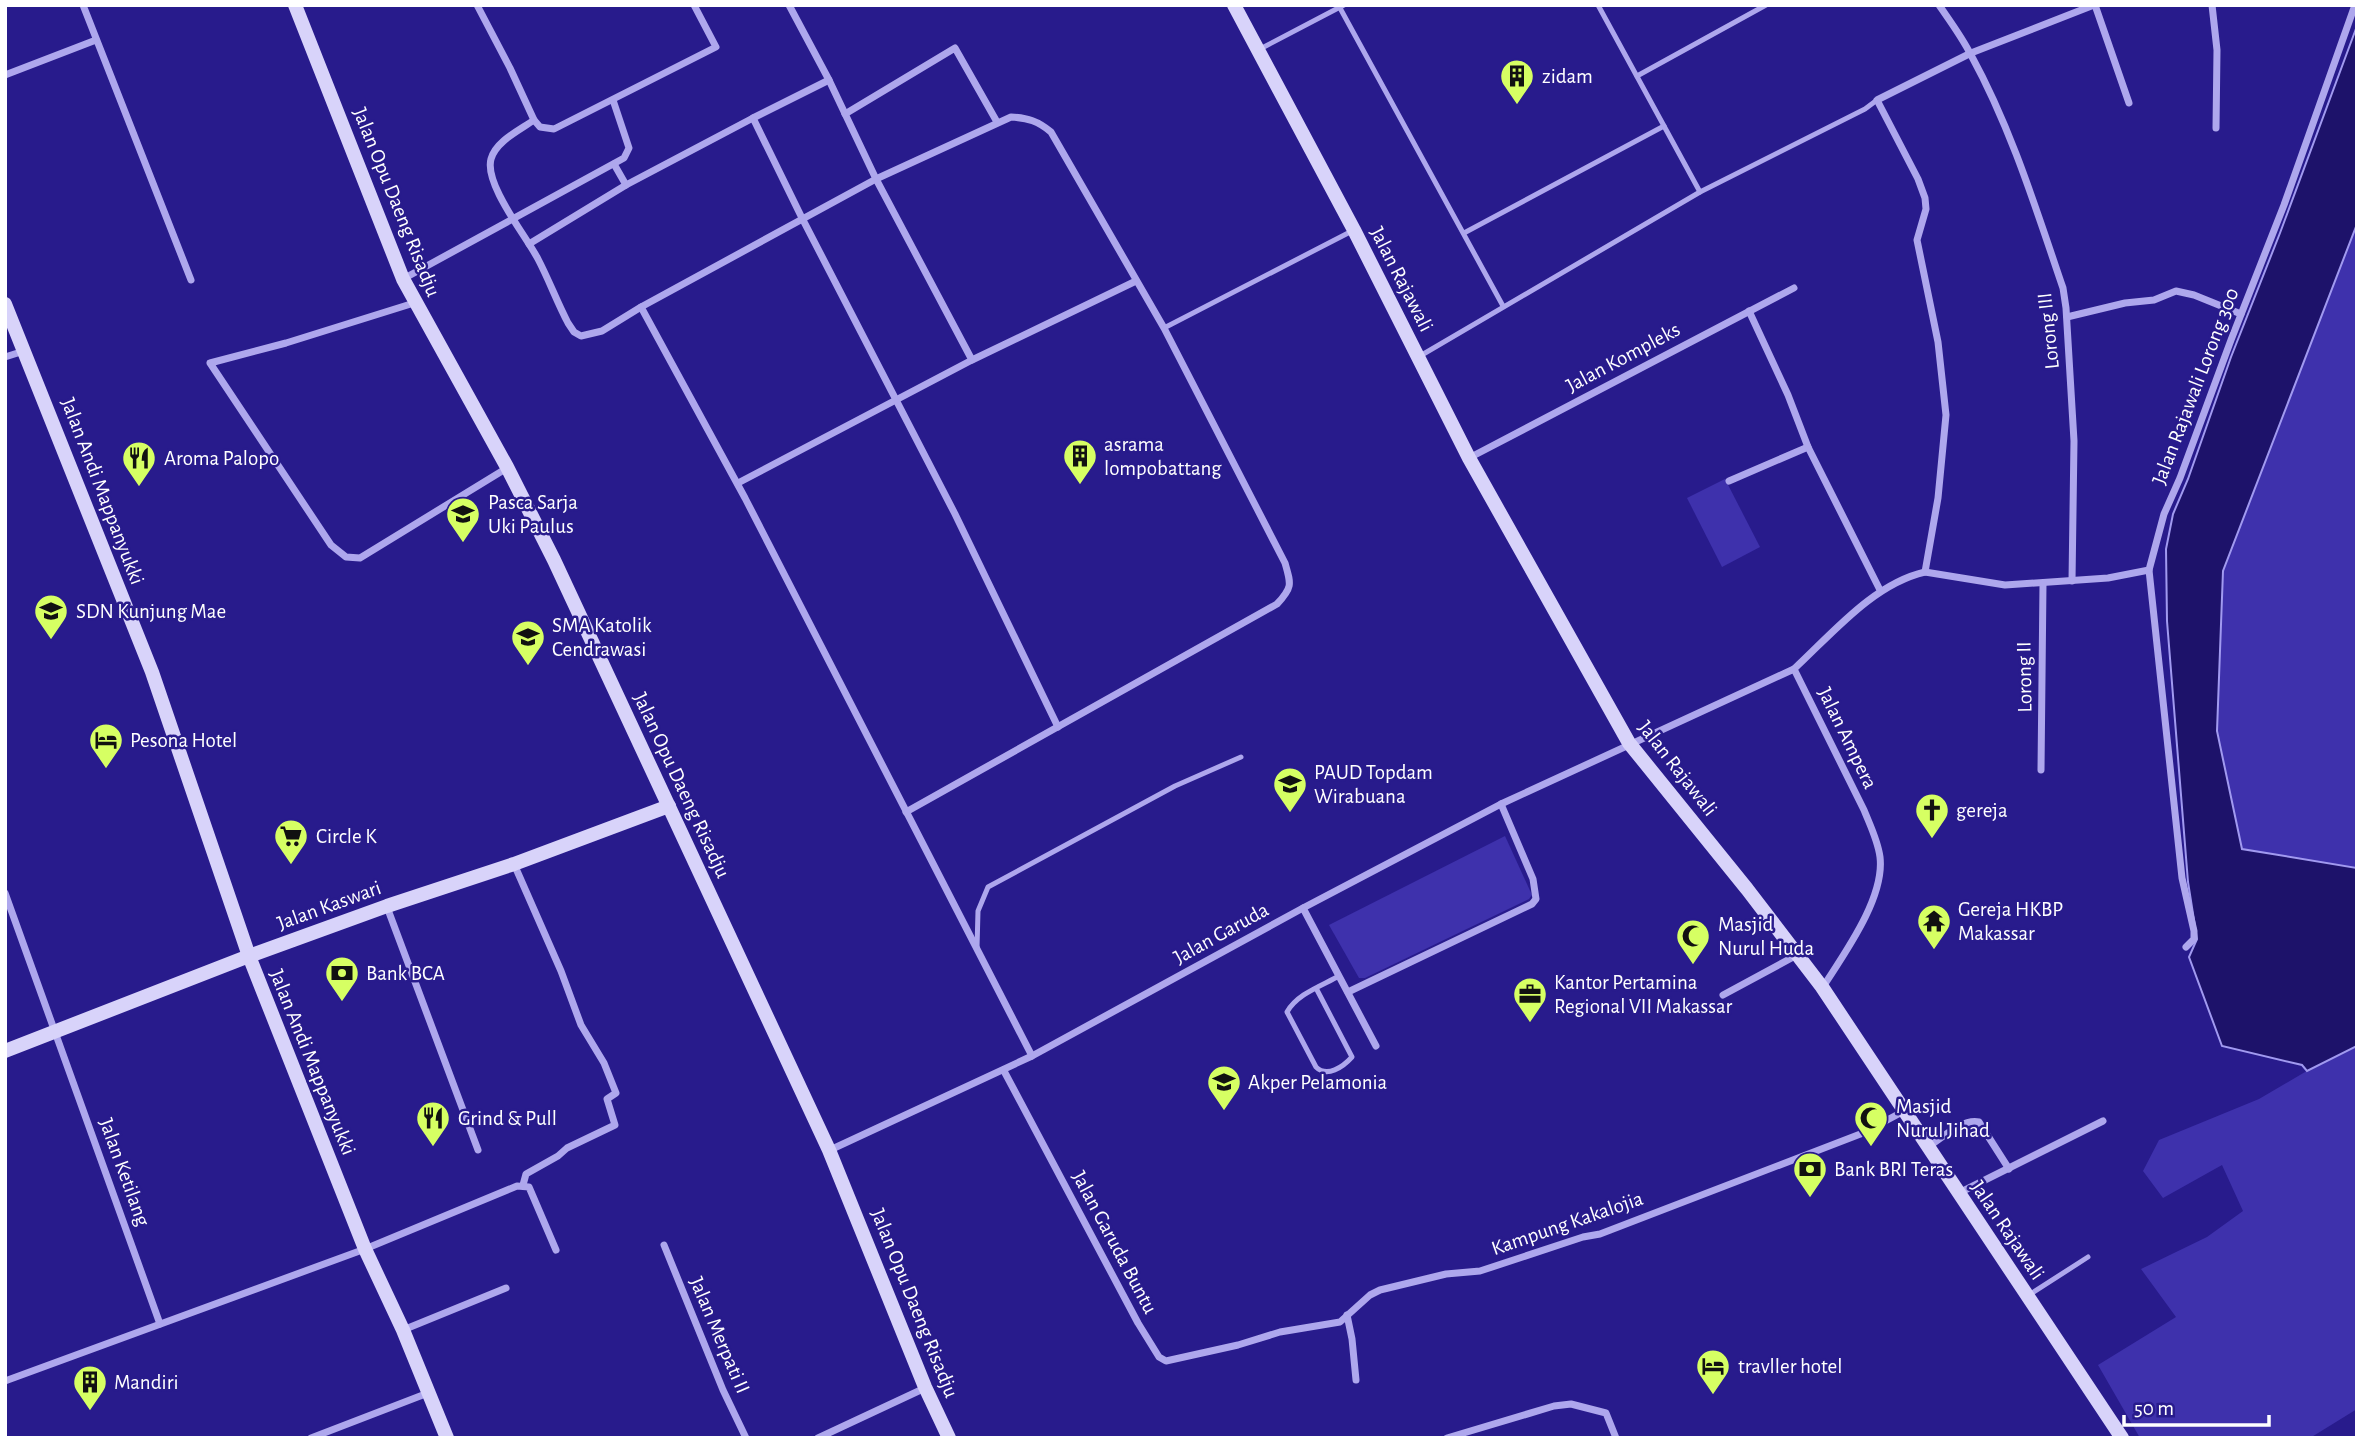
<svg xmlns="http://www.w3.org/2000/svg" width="2362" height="1443" viewBox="0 0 2362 1443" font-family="'Alegreya Sans',sans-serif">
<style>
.green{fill:#3e31ac}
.water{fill:#1d126a;stroke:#a19af0;stroke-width:2}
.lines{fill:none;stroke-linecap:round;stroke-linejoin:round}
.lane{stroke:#aea7ed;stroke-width:5}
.street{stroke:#aea7ed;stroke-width:7}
.secondary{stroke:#d8d3fa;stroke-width:14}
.labels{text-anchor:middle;stroke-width:5;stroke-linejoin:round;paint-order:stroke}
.poi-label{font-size:21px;fill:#fff;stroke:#281b8c;text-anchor:start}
.street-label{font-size:21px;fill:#fff;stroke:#281b8c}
</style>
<rect width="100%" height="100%" fill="#281b8c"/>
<g class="green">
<path d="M2357,224V868L2242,849L2217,731L2223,571Z"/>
<path d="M1725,479L1760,547L1722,567L1687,498Z"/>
<path d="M1505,836L1532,895L1529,899L1365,978H1359L1329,925Z"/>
<path d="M2357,1046V1409L2310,1438H2140L2098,1365L2176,1317L2141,1269L2207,1237L2243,1211L2222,1165L2163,1198L2143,1171L2159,1140L2259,1099L2322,1062Z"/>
</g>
<path class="water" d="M2357,26V224L2223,571L2217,731L2242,849L2357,868V1046L2307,1071L2302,1065L2222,1046L2189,957L2197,939L2188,882L2167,621L2166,549L2173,514L2188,479L2231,357L2280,233Z"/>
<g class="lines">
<g class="lane">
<path d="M1598,5L1700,192"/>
<path d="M1340,8L1503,306"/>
<path d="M1260,49L1344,5"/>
<path d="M1637,76L1766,5"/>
<path d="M1464,233L1664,126"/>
<path d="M1164,328L1354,230"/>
<path d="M1420,356L1700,192L1865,109L1877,100"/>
<path d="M977,948L978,911L988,887L1175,786L1241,757"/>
<path d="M1316,988L1352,1057C1343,1067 1327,1078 1316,1067L1287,1012C1297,994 1321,986 1339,976"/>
<path d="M2029,1295L2088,1257"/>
</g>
<g class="street">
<path d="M83,5L191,280"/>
<path d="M477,5L510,68L534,120L540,127L554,129L716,47L694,5"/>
<path d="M789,5L829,80L876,179L972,360"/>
<path d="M1939,5C1950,21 1962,37 1971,55C2011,128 2036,209 2063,288L2066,308L2074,441L2072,581"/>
<path d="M2095,5L2129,103"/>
<path d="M2212,5L2217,50L2216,128"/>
<path d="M5,75L96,40"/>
<path d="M829,80L753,118L802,218L955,514L1058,727"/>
<path d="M845,114L955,48L997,122"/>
<path d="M534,120C520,130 496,141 491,159C484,184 526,236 538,259C549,280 557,302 568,323L574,332L581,336L602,331L641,307L876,179L1011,117C1028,118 1038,121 1051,132L1164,328L1285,563C1291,584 1293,587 1277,604L906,812"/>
<path d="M614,164L626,185"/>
<path d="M529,244L626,185L753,118"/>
<path d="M403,279L624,158L629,148L613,100"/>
<path d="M414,303L286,343L210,363L331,545L346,557L360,558L507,468"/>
<path d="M641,307L745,498L1032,1056"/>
<path d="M1749,311L1788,395L1808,447L1880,590"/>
<path d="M2067,317L2125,303L2154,300L2176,291L2194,295L2241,314"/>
<path d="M5,357L24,351"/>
<path d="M1469,458L1794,288"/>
<path d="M1729,481L1808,447"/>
<path d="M738,483L972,360L1136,281"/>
<path d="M2149,570L2182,878L2194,931V939L2186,947"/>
<path d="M1925,572L1938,498L1946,415L1938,342L1917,240L1926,209L1925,198L1918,179L1877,100L1971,53L2094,5"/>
<path d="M1794,669C1832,634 1873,584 1925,572L2005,585L2108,578L2149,570L2164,514L2180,478L2231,340L2284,205L2355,5"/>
<path d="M2041,770L2043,584"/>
<path d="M514,864L561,971L581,1025L604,1063L616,1093L607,1099L615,1125L567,1148L558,1156L526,1174L523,1185"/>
<path d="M5,893L160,1324"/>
<path d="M387,907L478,1150"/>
<path d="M1303,908L1376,1046"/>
<path d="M1348,992L1532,904L1536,899L1533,879L1501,804"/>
<path d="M1723,995L1797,955"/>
<path d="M1004,1071L1138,1323L1159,1357L1166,1361L1238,1345L1280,1332L1340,1322L1370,1295L1380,1290L1446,1274L1480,1271L1583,1237L1600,1234L1863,1133L1904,1111"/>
<path d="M1928,1147C1942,1138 1963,1118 1979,1122L2009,1169"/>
<path d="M830,1150L1032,1056L1303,908L1501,804L1794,669L1864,810C1870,825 1878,841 1880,857C1885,898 1844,954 1823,987"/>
<path d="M1959,1193L2103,1121"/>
<path d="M664,1245L723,1390L746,1438"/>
<path d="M1347,1315L1352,1339L1356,1380"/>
<path d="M403,1330L506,1288"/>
<path d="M5,1381L365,1249L517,1186L529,1187L556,1250"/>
<path d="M311,1438L428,1393"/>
<path d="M818,1438L925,1388"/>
<path d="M1447,1438L1554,1406L1571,1404L1606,1413L1616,1438"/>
</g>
<g class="secondary">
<path d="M295,5L403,279L507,467L554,560L829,1150L925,1387L949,1438"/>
<path d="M1234,5L1354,230L1469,458L1629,743L1747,889L1822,987L2122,1438"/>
<path d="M5,304L152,672L249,956L365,1249L403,1330L447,1438"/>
<path d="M5,1051L249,956L387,906L514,864L669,806"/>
</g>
</g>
<defs>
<g id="building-pin" transform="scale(1.75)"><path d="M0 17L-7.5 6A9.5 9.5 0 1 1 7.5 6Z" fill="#d6ff63" stroke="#281b8c"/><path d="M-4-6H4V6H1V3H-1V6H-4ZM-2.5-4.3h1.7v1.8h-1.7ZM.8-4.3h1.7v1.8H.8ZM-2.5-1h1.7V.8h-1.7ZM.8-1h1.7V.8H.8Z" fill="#111"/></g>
<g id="restaurant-pin" transform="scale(1.75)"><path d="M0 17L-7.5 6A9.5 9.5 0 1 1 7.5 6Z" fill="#d6ff63" stroke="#281b8c"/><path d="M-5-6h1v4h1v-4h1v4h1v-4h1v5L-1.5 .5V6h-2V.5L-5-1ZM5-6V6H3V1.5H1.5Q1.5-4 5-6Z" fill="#111"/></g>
<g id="university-pin" transform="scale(1.75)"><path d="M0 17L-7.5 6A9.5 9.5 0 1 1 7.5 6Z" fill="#d6ff63" stroke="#281b8c"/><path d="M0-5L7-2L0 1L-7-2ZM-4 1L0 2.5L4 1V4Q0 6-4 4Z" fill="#111"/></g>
<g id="school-pin" transform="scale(1.75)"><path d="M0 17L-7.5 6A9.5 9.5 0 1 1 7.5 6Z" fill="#d6ff63" stroke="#281b8c"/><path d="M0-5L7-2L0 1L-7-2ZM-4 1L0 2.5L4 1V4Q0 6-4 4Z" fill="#111"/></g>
<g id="hotel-pin" transform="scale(1.75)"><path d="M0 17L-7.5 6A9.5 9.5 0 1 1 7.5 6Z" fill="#d6ff63" stroke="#281b8c"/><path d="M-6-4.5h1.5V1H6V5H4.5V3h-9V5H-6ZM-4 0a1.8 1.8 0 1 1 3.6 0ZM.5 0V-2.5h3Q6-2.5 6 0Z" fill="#111"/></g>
<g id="church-pin" transform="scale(1.75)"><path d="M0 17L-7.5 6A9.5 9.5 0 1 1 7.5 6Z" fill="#d6ff63" stroke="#281b8c"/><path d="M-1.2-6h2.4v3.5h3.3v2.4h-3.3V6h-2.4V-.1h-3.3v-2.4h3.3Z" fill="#111"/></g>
<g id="supermarket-pin" transform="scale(1.75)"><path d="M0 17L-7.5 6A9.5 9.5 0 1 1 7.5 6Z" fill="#d6ff63" stroke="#281b8c"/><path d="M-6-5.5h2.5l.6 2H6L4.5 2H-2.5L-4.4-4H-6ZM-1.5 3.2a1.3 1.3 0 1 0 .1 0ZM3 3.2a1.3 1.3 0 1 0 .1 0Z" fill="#111"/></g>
<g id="temple-pin" transform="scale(1.75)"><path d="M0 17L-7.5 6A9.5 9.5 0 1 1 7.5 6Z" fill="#d6ff63" stroke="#281b8c"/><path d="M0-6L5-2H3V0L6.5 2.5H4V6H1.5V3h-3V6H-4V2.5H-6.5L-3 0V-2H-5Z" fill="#111"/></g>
<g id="mosque-pin" transform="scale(1.75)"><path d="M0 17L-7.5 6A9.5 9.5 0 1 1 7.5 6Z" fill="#d6ff63" stroke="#281b8c"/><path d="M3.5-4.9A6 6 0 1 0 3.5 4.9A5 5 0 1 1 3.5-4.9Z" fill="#111"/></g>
<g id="bank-pin" transform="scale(1.75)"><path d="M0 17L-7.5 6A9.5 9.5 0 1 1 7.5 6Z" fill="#d6ff63" stroke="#281b8c"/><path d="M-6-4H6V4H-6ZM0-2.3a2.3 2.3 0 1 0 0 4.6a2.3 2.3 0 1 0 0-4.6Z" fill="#111"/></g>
<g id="office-pin" transform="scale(1.75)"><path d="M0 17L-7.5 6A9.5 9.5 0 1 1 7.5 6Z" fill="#d6ff63" stroke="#281b8c"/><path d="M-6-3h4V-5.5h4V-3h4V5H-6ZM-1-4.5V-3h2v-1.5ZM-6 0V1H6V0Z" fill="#111"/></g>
</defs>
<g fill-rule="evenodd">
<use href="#building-pin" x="1517" y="76"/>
<use href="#building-pin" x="1080" y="456"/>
<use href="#restaurant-pin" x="139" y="458"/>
<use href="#university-pin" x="463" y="514"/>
<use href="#school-pin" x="51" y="611"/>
<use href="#school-pin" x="528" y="637"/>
<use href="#hotel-pin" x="106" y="740"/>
<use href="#school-pin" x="1290" y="784"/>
<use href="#church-pin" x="1932" y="810"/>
<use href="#supermarket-pin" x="291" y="836"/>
<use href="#temple-pin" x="1934" y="921"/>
<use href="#mosque-pin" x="1693" y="936"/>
<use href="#bank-pin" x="342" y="973"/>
<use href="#office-pin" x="1530" y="994"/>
<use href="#school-pin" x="1224" y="1082"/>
<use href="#restaurant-pin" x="433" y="1118"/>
<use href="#mosque-pin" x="1871" y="1118"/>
<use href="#bank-pin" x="1810" y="1169"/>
<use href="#hotel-pin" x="1713" y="1366"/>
<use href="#building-pin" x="90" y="1382"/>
</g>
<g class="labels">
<g class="poi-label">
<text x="1542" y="83">zidam</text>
<text x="1104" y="451">asrama<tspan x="1104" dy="24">lompobattang</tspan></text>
<text x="164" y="465">Aroma Palopo</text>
<text x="488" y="509">Pasca Sarja<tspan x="488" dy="24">Uki Paulus</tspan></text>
<text x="76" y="618">SDN Kunjung Mae</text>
<text x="552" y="632">SMA Katolik<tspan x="552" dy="24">Cendrawasi</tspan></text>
<text x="130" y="747">Pesona Hotel</text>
<text x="1314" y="779">PAUD Topdam<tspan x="1314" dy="24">Wirabuana</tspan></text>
<text x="1956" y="817">gereja</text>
<text x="316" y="843">Circle K</text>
<text x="1958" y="916">Gereja HKBP<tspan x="1958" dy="24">Makassar</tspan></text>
<text x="1718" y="931">Masjid<tspan x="1718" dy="24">Nurul Huda</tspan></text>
<text x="366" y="980">Bank BCA</text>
<text x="1554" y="989">Kantor Pertamina<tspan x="1554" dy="24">Regional VII Makassar</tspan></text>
<text x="1248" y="1089">Akper Pelamonia</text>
<text x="1896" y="1113">Masjid<tspan x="1896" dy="24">Nurul Jihad</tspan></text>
<text x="458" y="1125">Grind &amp; Pull</text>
<text x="1834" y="1176">Bank BRI Teras</text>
<text x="1738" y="1373">travller hotel</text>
<text x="114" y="1389">Mandiri</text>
</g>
<g class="street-label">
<text transform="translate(397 202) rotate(68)" y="7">Jalan Opu Daeng Risadju</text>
<text transform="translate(1402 279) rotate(63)" y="7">Jalan Rajawali</text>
<text transform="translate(2048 331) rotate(-96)" y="7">Lorong III</text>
<text transform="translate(1623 357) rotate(-28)" y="7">Jalan Kompleks</text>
<text transform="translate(2195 386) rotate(-69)" y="7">Jalan Rajawali Lorong 300</text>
<text transform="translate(103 491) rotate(69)" y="7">Jalan Andi Mappanyukki</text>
<text transform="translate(2024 677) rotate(-91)" y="7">Lorong II</text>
<text transform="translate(1848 738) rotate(64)" y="7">Jalan Ampera</text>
<text transform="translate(1678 768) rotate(52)" y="7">Jalan Rajawali</text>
<text transform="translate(682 785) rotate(65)" y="7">Jalan Opu Daeng Risadju</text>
<text transform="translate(329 905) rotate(-20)" y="7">Jalan Kaswari</text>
<text transform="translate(1221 933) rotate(-29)" y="7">Jalan Garuda</text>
<text transform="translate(313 1062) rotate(68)" y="7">Jalan Andi Mappanyukki</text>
<text transform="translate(125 1172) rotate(70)" y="7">Jalan Ketilang</text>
<text transform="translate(1567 1223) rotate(-19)" y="7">Kampung Kakalojia</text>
<text transform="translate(2008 1230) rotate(56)" y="7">Jalan Rajawali</text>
<text transform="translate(1115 1242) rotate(62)" y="7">Jalan Garuda Buntu</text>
<text transform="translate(915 1303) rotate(68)" y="7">Jalan Opu Daeng Risadju</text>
<text transform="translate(720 1335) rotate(67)" y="7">Jalan Merpati II</text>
</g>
</g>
<rect width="2362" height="1443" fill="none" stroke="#ffffff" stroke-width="14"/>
<path d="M2124 1415v10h145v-10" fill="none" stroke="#ffffff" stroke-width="3.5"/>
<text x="2134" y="1415" font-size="21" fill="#ffffff" stroke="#281b8c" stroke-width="5" paint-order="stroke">50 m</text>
</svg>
